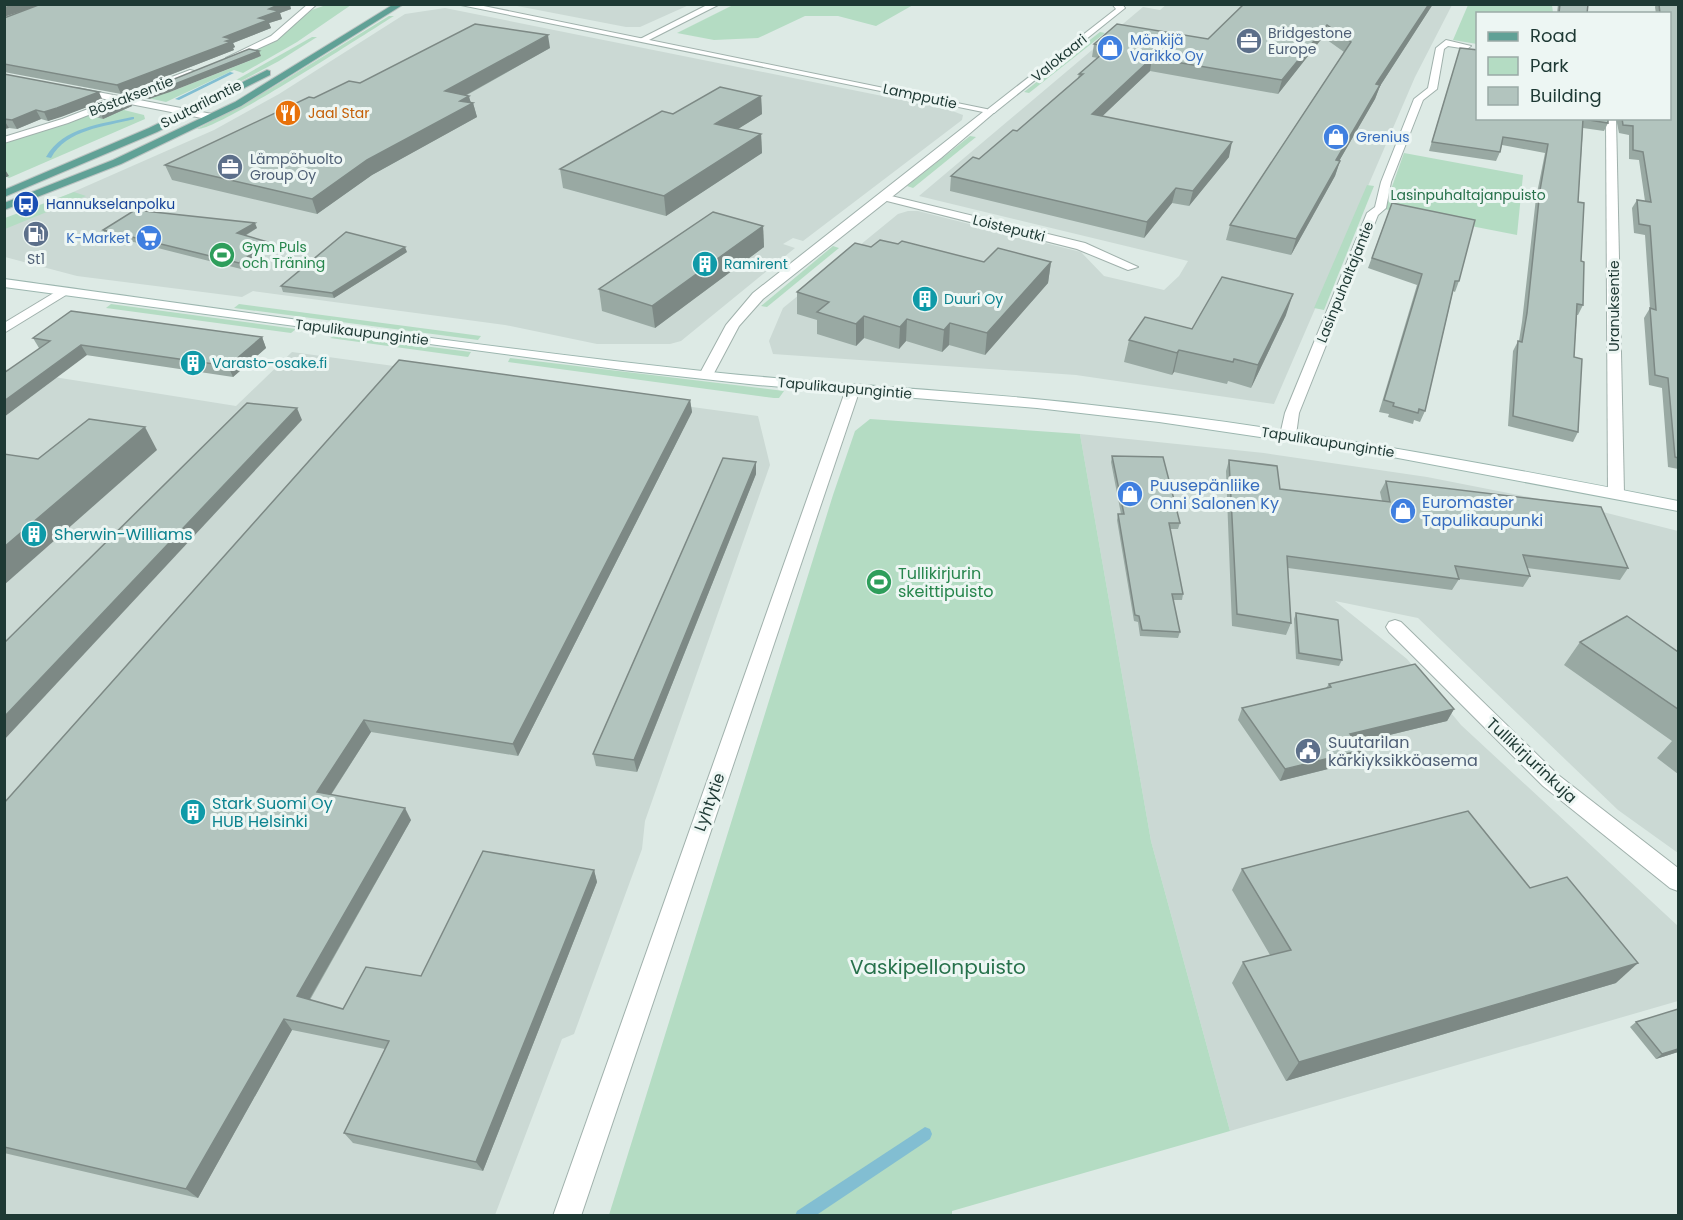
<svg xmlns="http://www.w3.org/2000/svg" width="1683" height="1220" viewBox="0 0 1683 1220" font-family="Poppins,sans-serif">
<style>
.built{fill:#cbd9d4}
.green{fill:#b4dcc3}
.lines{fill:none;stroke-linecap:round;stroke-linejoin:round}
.stream{fill:#82bed2;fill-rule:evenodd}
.minor-casing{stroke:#a0b1ac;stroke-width:2}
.tertiary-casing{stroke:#a0b1ac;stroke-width:2}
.secondary-casing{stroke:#9cb6af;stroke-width:2}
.primary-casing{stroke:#bcc4c2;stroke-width:2}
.minor{fill:#fff;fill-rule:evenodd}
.tertiary{fill:#fff;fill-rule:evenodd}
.secondary{fill:#fff;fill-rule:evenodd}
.primary{fill:#60a196;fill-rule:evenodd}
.wall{fill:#99a9a3}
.shaded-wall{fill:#7d8985}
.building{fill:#b2c4be;stroke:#7d8985;stroke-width:1.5}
.labels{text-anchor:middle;stroke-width:6;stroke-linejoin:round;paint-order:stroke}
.far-service-label{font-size:14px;fill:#4e5e75;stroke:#edf6f3;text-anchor:start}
.far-shop-label{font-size:14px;fill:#366cbe;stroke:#edf6f3;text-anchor:start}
.far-street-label{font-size:14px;fill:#1e3934;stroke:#edf6f3}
.far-food-label{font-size:14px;fill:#c56008;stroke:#edf6f3;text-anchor:start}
.far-park-label{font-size:14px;fill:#27714b;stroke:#edf6f3}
.far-transit-label{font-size:14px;fill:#164399;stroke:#edf6f3;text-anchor:start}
.far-leisure-label{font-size:14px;fill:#27864d;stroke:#edf6f3;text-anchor:start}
.far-culture-label{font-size:14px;fill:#0d838f;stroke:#edf6f3;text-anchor:start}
.shop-label{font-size:16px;fill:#366cbe;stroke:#edf6f3;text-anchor:start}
.culture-label{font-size:16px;fill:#0d838f;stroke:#edf6f3;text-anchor:start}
.leisure-label{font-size:16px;fill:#27864d;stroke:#edf6f3;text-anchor:start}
.service-label{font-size:16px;fill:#4e5e75;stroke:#edf6f3;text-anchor:start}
.street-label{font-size:16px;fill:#1e3934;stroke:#edf6f3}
.near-park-label{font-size:20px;fill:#27714b;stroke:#edf6f3}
</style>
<rect width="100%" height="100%" fill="#ddeae5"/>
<g class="built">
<path d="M1167,4L1452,5L1415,77L1274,404L1076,375L773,354L769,341L783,308L898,214L908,211H918L1081,252L1104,276L1164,290L1179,276L1188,261L919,196L1143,7L1160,10Z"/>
<path d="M512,5H689L640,27H626Z"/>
<path d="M445,8L947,109L963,115L962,120L803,241L793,238L783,244L795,248L681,341L670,344H597L505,325L253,291L242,297L77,276L5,257V222L214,130L279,94L405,14Z"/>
<path d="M292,352L758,416L770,465L645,821L642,849L574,1034L562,1039L495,1215H5L4,369L236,406Z"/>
<path d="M1080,434L1264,453L1427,477L1595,510L1678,531V853L1618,810L1418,618L1335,601L1407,659L1461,725L1678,926V1001L1230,1131L1151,841Z"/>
</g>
<g class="green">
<path d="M326,5H351L297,42L243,73L234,70L166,102L143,97L145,94L161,90L170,92L261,56L249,53L279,38L309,11Z"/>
<path d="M733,5V4L913,5L876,26L838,16H805L758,38L714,40L677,33Z"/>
<path d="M1468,5H1552L1553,13L1478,14L1477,44L1453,40Z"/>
<path d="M389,16H394C368,32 215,132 197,129L270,89Z"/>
<path d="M1100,32L1105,33L1029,93L1024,92Z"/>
<path d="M312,37H317L279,61L211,97H206Z"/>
<path d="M120,109L144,115L145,119L9,178L5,176V143L98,112Z"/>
<path d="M970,136L976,137L913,188L907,186Z"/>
<path d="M1404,153L1523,175L1517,235L1384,209Z"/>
<path d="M1367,185L1374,186L1324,310L1314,308Z"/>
<path d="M74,192L86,196L5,229V218Z"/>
<path d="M833,246L839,248L767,307L761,306Z"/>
<path d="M111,304L296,329L291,333L106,308Z"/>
<path d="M239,304L481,336L478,340L234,308Z"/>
<path d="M336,335L471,352L468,357L330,338Z"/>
<path d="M510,358L784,391L779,398H774L508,362Z"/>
<path d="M870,419L1080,434L1151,841L1230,1131L952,1211V1215H609L833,495L855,431Z"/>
</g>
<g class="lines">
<g class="stream">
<path d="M230,72L234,73L179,100L175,99Z"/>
<path d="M132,117H134V119C104,127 67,129 51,158L46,157C63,127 102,124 132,117Z"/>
<path d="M925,1127L930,1129L932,1134L930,1139L815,1216H795L797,1211Z"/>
</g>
<g class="minor-casing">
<g id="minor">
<path d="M308,4H317L277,40L233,60L226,58L271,36Z"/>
<path d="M709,4H720L645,42L638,40Z"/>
<path d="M1112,4H1122L1125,8L994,113H988V109L1116,9Z"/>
<path d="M1446,40L1471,46L1467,49L1448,46L1444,49L1437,89L1423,100L1391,182L1386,208L1378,215L1299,413L1296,435L1288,440L1283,438L1280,435L1285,413L1367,213L1375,207L1381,182L1414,99L1428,88L1436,48Z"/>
<path d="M190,70L198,72L68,123L4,143V137L62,119Z"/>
<path d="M1606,118H1616L1624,493L1616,498L1608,493Z"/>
<path d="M883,194L1085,243L1138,267L1128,270L1077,249L879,199V195Z"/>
<path d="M62,288L66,289V295L4,333V323Z"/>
<path d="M853,385L860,389L581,1216H553L846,389Z"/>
<path d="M1395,620L1401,622L1557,774L1678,868V891L1670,888L1543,786L1389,632L1386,627L1389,622Z"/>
</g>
</g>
<g class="tertiary-casing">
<g id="tertiary">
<path d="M456,4H474L996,111L941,158L763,299L739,326L713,375L706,379L699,375L726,325L753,293L983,112Z"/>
<path d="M77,88L212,114L217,117L212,120L74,93L72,91Z"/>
</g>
</g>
<g class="secondary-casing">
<path id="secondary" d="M4,279C240,311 475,347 711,372C835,385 960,390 1083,404C1283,426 1481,462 1678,501V511L1382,455L1159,422L1037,408L758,385L623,370L4,287Z"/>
</g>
<g class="primary-casing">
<g id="primary">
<path d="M394,4H404L241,106L121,164L4,210V203L113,160L235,102Z"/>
<path d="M267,70L270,71V75L157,132L4,197V190L149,128Z"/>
</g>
</g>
<use href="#minor" class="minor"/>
<use href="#tertiary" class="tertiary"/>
<use href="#secondary" class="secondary"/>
<use href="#primary" class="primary"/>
</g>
<g class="wall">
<path d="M1244,4H1433L1380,86L1375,99L1339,161H1340L1335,176L1291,255L1226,240L1230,225L1344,52L1323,37L1278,94L1150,71L1102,116L1229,157L1189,206L1172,203L1144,238L950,191L951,176L979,159L1017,131L1078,78L1079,74L1098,58L1092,57L1094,44L1208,39Z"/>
<path d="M1558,4H1588L1587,14H1557Z"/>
<path d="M1656,4H1678V469L1668,467L1662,388L1649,385L1644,318L1650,308L1645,235L1634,233L1632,208L1637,200L1645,201L1639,160L1629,159V135L1619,133L1616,118H1670V14H1656L1655,7Z"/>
<path d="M291,9L280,13L282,19L269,23L271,28L233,43L235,47L233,48L234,50L121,94L4,72V18Z"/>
<path d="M550,48L467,95L471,102L473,103L477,117L372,175L317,214L172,180L165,165L360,83Z"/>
<path d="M1460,48L1608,118V123L1604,131L1583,128L1578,202L1583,305L1578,315H1577L1574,357L1578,432L1573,442L1508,426L1513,351L1518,341H1519L1522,322L1536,198L1545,153L1502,145L1500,152L1496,161L1429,151Z"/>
<path d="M261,56L149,99L141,98L139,93Z"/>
<path d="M4,74L103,101L48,121L41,119L17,129L9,128L4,129Z"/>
<path d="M761,96L762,114L738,129L761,134L762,153L666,216L563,188L560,169L673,114Z"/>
<path d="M130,102L132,106L103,119L92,116L90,112Z"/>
<path d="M1392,203L1459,281L1455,292L1453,291L1425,411L1420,422L1414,420L1413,424L1388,417L1389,414L1379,412L1417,285L1368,268Z"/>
<path d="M763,226L764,247L655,328L602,311L599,289Z"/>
<path d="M257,228L245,236L271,248L241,269L106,235L103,230Z"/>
<path d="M898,244L984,262H1051L1048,283L985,355L949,345L942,352L906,341L899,349L864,338L856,346L817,334V320L797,314V292Z"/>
<path d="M407,252L334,298L283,292L281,286Z"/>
<path d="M1286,315L1251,388L1228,381L1227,384L1174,372L1172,375L1124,362L1129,340L1192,329Z"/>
<path d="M262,337L266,348L233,377L39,348L33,338Z"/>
<path d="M690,400L692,412L518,756L371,732L331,795L411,820L310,1000L343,1009L421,976L594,870L597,882L483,1171L353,1143L344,1133L385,1049L292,1030L198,1198L4,1153V803Z"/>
<path d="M1112,456L1180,523L1178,529H1170L1183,594L1182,600H1173L1180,632L1178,638L1140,636L1138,622L1134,621L1117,520L1118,514H1121L1111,462Z"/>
<path d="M1229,460L1280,489L1382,501L1380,492L1386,481L1628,568L1620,580L1527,568L1530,576L1523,587L1459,579L1452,590L1288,568L1291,623L1286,635L1232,626L1226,471Z"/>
<path d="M756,462V474L637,772L596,766L593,754Z"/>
<path d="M1296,613L1342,660L1339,666L1296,659L1294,619Z"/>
<path d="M1580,642L1678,652V774L1657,758L1672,741L1564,665Z"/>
<path d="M1329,684L1454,709L1447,721L1357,743L1362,750L1356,762L1280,781L1238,720L1242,708L1326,688Z"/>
<path d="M1242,869L1530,888L1616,983L1286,1081L1232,983L1243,962L1270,955L1232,890Z"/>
<path d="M1636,1022L1678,1052L1656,1059L1630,1027Z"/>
</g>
<g class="shaded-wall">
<path d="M16,4H44L4,17V8Z"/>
<path d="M279,4H290L291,9L280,13L282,19L269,23L271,28L233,43L235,47L233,48L234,50L121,94L117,85L224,37L259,18L269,9Z"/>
<path d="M1429,4H1433L1380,86L1375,99L1331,175L1336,160L1376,84Z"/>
<path d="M1327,25L1323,37L1278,94L1282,80Z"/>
<path d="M548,35L550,48L448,105L445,91Z"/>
<path d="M259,51L261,56L170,92L149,99L147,95Z"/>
<path d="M1152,58L1150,71L1090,128L1092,114Z"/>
<path d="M99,92L103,101L61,117L48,121L44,112Z"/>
<path d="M469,96L471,104L473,103L477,117L372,175L317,214L312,199L367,160Z"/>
<path d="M761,96L762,114L717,142L715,124Z"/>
<path d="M130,102L132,106L103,119L101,114Z"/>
<path d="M36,110L41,119L17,129L12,120Z"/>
<path d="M4,120L9,128L4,129Z"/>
<path d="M761,134L762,153L666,216L664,196Z"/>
<path d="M1232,142L1229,157L1189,206L1193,191Z"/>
<path d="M1340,161L1335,176L1291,255L1296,239Z"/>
<path d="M4,168L9,176L4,178Z"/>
<path d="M1176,188L1172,203L1144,238L1147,222Z"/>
<path d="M255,223L257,228L239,239L237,233Z"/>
<path d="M763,226L764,247L655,328L652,306Z"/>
<path d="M268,242L271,248L241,269L239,263Z"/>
<path d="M405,247L407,252L334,298L332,293Z"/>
<path d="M1051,262L1048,283L985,355L987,333Z"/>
<path d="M1293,294L1286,315L1251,388L1258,365Z"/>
<path d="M864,316V338L856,346V324Z"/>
<path d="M907,319L906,341L899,349L900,327Z"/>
<path d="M950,323L949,345L942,352L944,330Z"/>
<path d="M262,337L266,348L233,377L228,366Z"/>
<path d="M81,345L87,355L4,417V401Z"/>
<path d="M1179,350L1174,372L1172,375L1177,353Z"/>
<path d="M690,400L692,412L518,756L513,744Z"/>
<path d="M297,408L302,420L4,740V717Z"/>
<path d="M145,427L157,450L4,585V547Z"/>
<path d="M756,462V474L637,772L634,760Z"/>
<path d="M1454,709L1447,721L1344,746L1350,734Z"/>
<path d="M364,720L371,732L324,805L317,792Z"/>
<path d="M1362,750L1356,762L1280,781L1285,769Z"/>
<path d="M405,808L411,820L305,1007L297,996Z"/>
<path d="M594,870L597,882L483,1171L476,1162Z"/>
<path d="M1638,963L1616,983L1286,1081L1299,1062Z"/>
<path d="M284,1019L292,1030L198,1198L186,1189Z"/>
<path d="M1678,1049V1052L1656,1059L1662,1054Z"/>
</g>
<g class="building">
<path d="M4,4H16L4,8Z"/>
<path d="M41,4H280L269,9L279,11L259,18L268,20L224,37L232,39L226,41L231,42L117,85L4,64V18Z"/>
<path d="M1244,4H1429L1376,84L1380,85L1336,160L1340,161L1296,239L1230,225L1351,42L1327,25L1282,80L1152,58L1092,114L1232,142L1193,191L1176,188L1147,222L951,176L973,157L979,159L1013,130L1017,131L1083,74H1079L1110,47L1094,44L1117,24L1208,39Z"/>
<path d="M1560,4H1588L1587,14L1559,13Z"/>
<path d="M1659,4H1678V458L1675,457L1668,378L1655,375L1650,308L1656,310L1650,226L1639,224L1637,200L1651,202L1643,152L1633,150V126L1623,125L1622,118H1670V14H1660Z"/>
<path d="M475,24L548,35L445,91L469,96L460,101L473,103L367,160L312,199L165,165L309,97L314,98L349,81L360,83Z"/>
<path d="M1460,48L1478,50V118H1608V123L1583,119L1578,202L1584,203L1581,261L1584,262L1583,305L1577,304L1574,357L1582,359L1578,432L1513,416L1518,341L1522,342L1527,313L1540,190L1548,144L1503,137L1500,152L1432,142Z"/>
<path d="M249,49L259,51L147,95L139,93Z"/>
<path d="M4,74L99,92L57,108L44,112L36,110L12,120L4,119Z"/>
<path d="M720,87L761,96L715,124L761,134L664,196L560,169L662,111L673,114Z"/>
<path d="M121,100L130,102L101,114L90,112Z"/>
<path d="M1392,203L1475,220L1459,281H1455L1425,411L1419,409L1418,413L1393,406L1394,403L1384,400L1422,274L1372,258Z"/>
<path d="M135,210L255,223L237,233L268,242L239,263L103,230Z"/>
<path d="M713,212L763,226L652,306L599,289Z"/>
<path d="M346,232L405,247L332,293L281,286Z"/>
<path d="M880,240L898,244L902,241L984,262L998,248L1051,262L987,333L950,323L944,330L907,319L900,327L864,316L856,324L817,312L829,302L797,292L855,243L871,247Z"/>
<path d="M1222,277L1293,294L1258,365L1234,359L1233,362L1179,350L1177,353L1129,340L1145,317L1192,329Z"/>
<path d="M71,311L262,337L228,366L81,345L4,401V373L50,341L33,338Z"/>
<path d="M399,360L690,400L513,744L364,720L317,792L405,808L297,996L343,1009L366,967L421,976L483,851L594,870L476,1162L344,1133L389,1041L284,1019L186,1189L4,1147V803Z"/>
<path d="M247,403L297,408L4,717V643Z"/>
<path d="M89,419L145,427L4,547V454L38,459Z"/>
<path d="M1112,456L1163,457L1180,523H1169L1183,594H1172L1180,632L1142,630L1139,616L1135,615L1118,514H1124Z"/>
<path d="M723,458L756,462L634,760L593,754Z"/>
<path d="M1229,460L1277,466L1280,489L1390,502L1386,481L1601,507L1628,568L1523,555L1530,576L1455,566L1459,579L1287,556L1291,623L1237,614Z"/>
<path d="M1296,613L1338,620L1342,660L1299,653Z"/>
<path d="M1627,616L1678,652V709L1580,642Z"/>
<path d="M1415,664L1454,709L1350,734L1362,750L1285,769L1242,708L1331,687L1329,684Z"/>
<path d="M1468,811L1530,888L1567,877L1638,963L1299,1062L1243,962L1291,950L1242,869Z"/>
<path d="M1678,1009V1049L1662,1054L1636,1022Z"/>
</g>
<defs>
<g id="office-disc" transform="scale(1.35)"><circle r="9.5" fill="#5c6f8a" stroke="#edf6f3"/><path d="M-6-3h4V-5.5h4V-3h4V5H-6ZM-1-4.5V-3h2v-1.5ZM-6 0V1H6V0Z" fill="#fff"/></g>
<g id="shop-disc" transform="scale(1.35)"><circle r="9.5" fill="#3f7fe0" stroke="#edf6f3"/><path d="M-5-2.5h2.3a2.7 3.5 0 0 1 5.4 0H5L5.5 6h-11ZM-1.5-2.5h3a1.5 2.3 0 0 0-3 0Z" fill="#fff"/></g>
<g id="restaurant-disc" transform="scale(1.35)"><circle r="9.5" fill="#e8710a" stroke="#edf6f3"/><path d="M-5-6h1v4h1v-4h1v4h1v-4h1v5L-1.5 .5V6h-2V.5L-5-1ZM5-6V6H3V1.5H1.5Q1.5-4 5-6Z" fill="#fff"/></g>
<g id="bus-disc" transform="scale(1.35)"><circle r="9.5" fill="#1a4fb4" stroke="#edf6f3"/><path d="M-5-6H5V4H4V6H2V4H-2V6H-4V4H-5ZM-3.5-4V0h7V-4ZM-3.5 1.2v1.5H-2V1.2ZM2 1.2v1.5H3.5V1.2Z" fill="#fff"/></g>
<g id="fuel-disc" transform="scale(1.35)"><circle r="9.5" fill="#5c6f8a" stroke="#edf6f3"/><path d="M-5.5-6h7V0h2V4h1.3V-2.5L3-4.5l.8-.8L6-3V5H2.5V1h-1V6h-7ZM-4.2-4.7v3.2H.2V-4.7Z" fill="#fff"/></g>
<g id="supermarket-disc" transform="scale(1.35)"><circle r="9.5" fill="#3f7fe0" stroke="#edf6f3"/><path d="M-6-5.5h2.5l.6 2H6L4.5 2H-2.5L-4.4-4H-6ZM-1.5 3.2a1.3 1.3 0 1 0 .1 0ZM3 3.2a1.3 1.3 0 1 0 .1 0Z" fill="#fff"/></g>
<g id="stadium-disc" transform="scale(1.35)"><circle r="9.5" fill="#2e9e5b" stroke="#edf6f3"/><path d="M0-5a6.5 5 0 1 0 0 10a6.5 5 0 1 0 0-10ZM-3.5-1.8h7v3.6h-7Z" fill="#fff"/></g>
<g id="building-disc" transform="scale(1.35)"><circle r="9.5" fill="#0f9aa8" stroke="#edf6f3"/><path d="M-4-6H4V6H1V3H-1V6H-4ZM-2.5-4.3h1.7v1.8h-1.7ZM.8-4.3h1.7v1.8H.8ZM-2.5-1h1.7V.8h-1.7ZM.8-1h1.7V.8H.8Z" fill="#fff"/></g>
<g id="civic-disc" transform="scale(1.35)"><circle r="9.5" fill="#5c6f8a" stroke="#edf6f3"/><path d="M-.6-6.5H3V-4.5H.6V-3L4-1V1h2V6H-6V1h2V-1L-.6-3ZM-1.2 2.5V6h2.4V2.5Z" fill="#fff"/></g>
</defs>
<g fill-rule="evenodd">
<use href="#office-disc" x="1249" y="41"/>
<use href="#shop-disc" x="1110" y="48"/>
<use href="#restaurant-disc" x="288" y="113"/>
<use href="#shop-disc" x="1336" y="137"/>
<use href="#office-disc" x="230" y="167"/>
<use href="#bus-disc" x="26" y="204"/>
<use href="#fuel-disc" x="36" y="234"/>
<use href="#supermarket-disc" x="149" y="238"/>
<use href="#stadium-disc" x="222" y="255"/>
<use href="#building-disc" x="705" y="264"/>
<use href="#building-disc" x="925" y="299"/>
<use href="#building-disc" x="193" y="363"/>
<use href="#shop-disc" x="1130" y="494"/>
<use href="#shop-disc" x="1403" y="511"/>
<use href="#building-disc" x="34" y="534"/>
<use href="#stadium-disc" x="879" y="582"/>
<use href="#civic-disc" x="1308" y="751"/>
<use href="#building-disc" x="193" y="812"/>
</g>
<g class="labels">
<g class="far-service-label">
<text x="1268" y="38">Bridgestone<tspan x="1268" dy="16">Europe</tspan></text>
<text x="250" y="164">Lämpöhuolto<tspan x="250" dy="16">Group Oy</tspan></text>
<text x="36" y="264" text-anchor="middle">St1</text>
</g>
<g class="far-shop-label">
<text x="1130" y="45">Mönkijä<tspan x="1130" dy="16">Varikko Oy</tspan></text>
<text x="1356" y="142">Grenius</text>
<text x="130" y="243" text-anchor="end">K-Market</text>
</g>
<g class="far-street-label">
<text transform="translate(1059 58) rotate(-39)" y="5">Valokaari</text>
<text transform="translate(131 96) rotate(-21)" y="5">Böstaksentie</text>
<text transform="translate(920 96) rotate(12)" y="5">Lampputie</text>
<text transform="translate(201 104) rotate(-27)" y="5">Suutarilantie</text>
<text transform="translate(1009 228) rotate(14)" y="5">Loisteputki</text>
<text transform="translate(1345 282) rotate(-68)" y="5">Lasinpuhaltajantie</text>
<text transform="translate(1614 306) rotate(-90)" y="5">Uranuksentie</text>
<text transform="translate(362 332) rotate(7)" y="5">Tapulikaupungintie</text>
<text transform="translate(845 388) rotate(5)" y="5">Tapulikaupungintie</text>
<text transform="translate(1328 442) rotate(9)" y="5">Tapulikaupungintie</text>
</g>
<g class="far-food-label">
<text x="308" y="118">Jaal Star</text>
</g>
<g class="far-park-label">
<text x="1468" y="200">Lasinpuhaltajanpuisto</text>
</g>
<g class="far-transit-label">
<text x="46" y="209">Hannukselanpolku</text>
</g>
<g class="far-leisure-label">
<text x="242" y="252">Gym Puls<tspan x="242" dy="16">och Träning</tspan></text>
</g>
<g class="far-culture-label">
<text x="724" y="269">Ramirent</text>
<text x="944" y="304">Duuri Oy</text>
<text x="212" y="368">Varasto-osake.fi</text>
</g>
<g class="shop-label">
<text x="1150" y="491">Puusepänliike<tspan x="1150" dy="18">Onni Salonen Ky</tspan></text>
<text x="1422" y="508">Euromaster<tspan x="1422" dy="18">Tapulikaupunki</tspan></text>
</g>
<g class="culture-label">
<text x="54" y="540">Sherwin-Williams</text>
<text x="212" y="809">Stark Suomi Oy<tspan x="212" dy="18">HUB Helsinki</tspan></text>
</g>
<g class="leisure-label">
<text x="898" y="579">Tullikirjurin<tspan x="898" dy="18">skeittipuisto</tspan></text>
</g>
<g class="service-label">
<text x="1328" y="748">Suutarilan<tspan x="1328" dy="18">kärkiyksikköasema</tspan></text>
</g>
<g class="street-label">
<text transform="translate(1532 760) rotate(43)" y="6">Tullikirjurinkuja</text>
<text transform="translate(709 802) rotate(-70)" y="6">Lyhtytie</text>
</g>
<g class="near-park-label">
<text x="938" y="974">Vaskipellonpuisto</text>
</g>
</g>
<rect width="1683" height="1220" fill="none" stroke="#1e3934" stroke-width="12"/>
<rect x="1476" y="12" width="195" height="108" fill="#edf6f3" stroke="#9aaaa7" stroke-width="1.5"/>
<rect x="1488" y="32" width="30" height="9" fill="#60a196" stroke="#9aaaa7" stroke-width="1.5"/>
<text x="1530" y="42" font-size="18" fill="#1e3934">Road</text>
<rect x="1488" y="57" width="30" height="18" fill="#b4dcc3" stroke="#9aaaa7" stroke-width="1.5"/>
<text x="1530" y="72" font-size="18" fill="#1e3934">Park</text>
<rect x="1488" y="87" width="30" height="18" fill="#b2c4be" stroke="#9aaaa7" stroke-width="1.5"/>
<text x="1530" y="102" font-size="18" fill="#1e3934">Building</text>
</svg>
